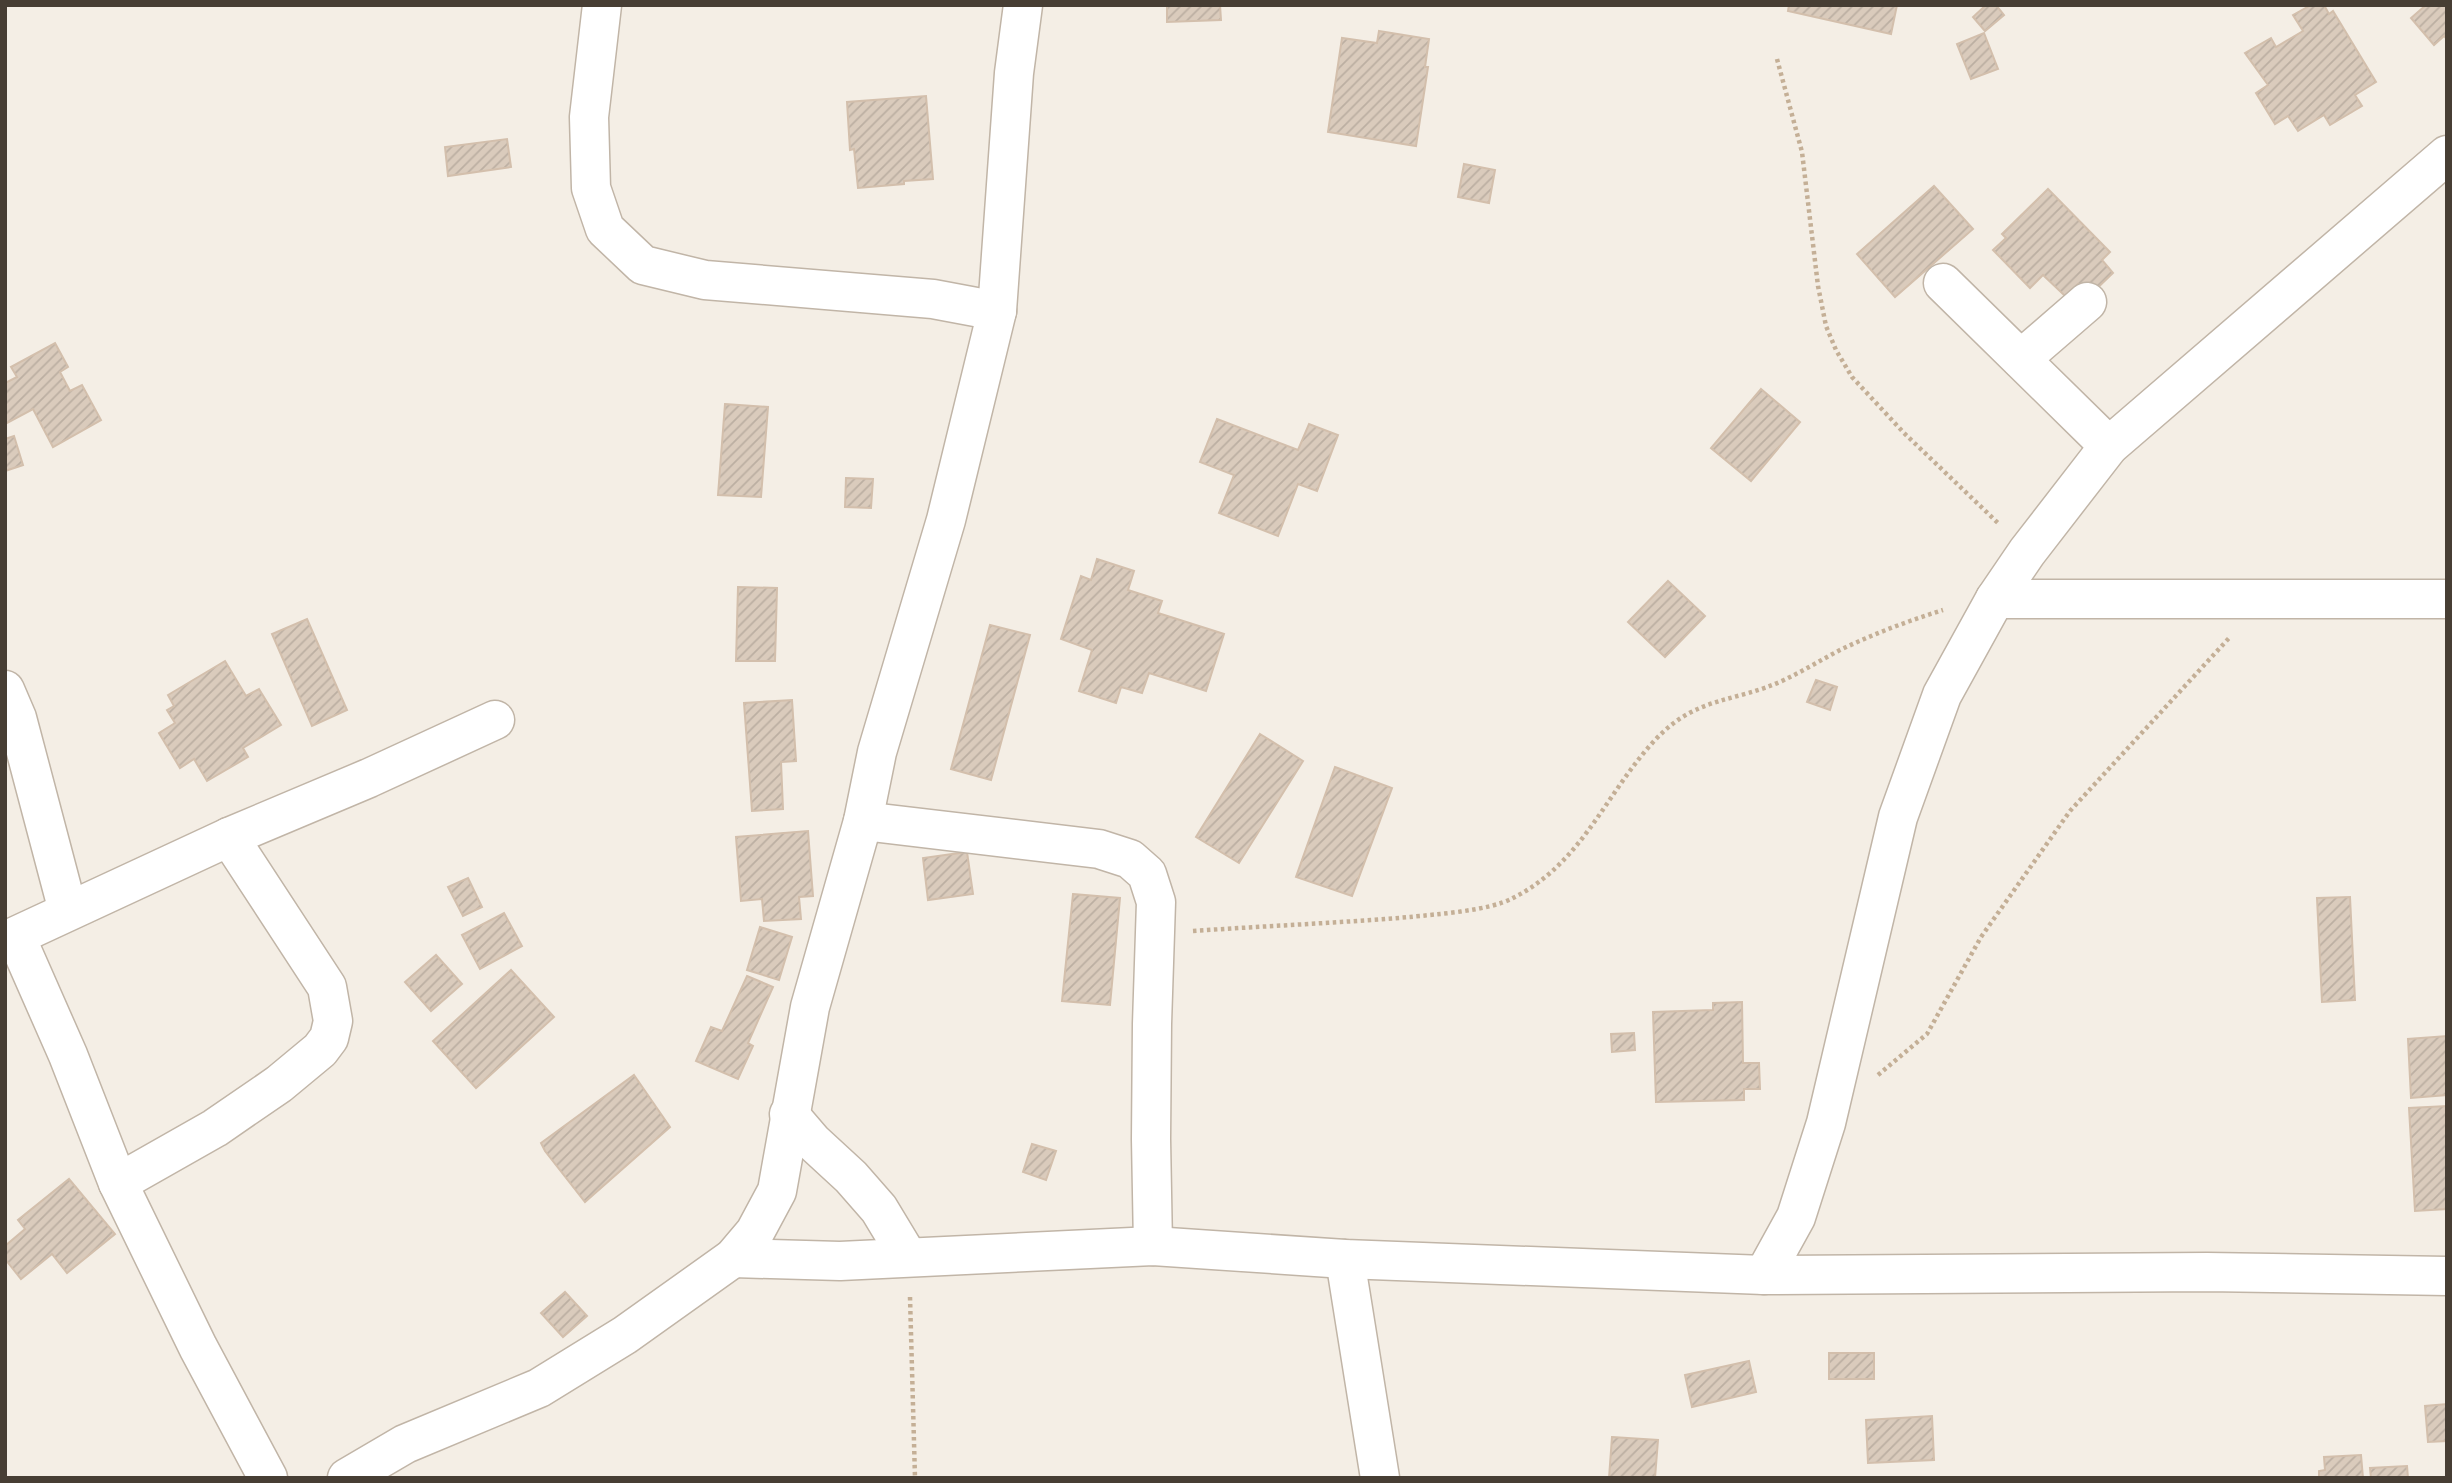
<svg xmlns="http://www.w3.org/2000/svg" width="2452" height="1483" viewBox="0 0 2452 1483" font-family="Montserrat,sans-serif">
<style>
.building{fill:url(#building-hatch);stroke:#d3bfac;stroke-width:2}
.lines{fill:none;stroke-linecap:round;stroke-linejoin:round}
.minor-casing{stroke:#c1b5a7;stroke-width:41}
.path{stroke:#c4af96;stroke-width:4.5;stroke-dasharray:3.5 3.5;stroke-linecap:butt}
.minor{stroke:#fff;stroke-width:38}
</style>
<defs>
<pattern id="building-hatch" width="6" height="6" patternUnits="userSpaceOnUse" patternTransform="scale(1.75)"><rect width="6" height="6" fill="#dacbbc"/><path d="M-1 1l2-2M0 6l6-6M5 7l2-2" fill="none" stroke="#bcafa2"/></pattern>
</defs>
<rect width="100%" height="100%" fill="#f4eee5"/>
<g class="building">
<path d="M1167,5H1220L1221,20L1167,22Z"/>
<path d="M1789,5H1897L1891,34L1788,11Z"/>
<path d="M1986,5H1996L2004,15L1985,31L1973,17Z"/>
<path d="M2311,5H2324L2329,14L2333,11L2376,82L2355,95L2362,106L2330,125L2324,115L2298,131L2288,116L2275,124L2256,93L2268,85L2245,53L2271,38L2276,47L2303,31L2293,15Z"/>
<path d="M2426,5H2447V39L2444,36L2434,45L2411,18Z"/>
<path d="M1379,31L1429,39L1425,67H1428L1416,146L1328,132L1342,38L1377,43Z"/>
<path d="M1984,33L1998,69L1971,79L1957,44Z"/>
<path d="M926,96L933,179L904,181V184L858,188L854,149L850,150L847,102Z"/>
<path d="M507,139L511,167L448,176L445,147Z"/>
<path d="M1464,164L1495,170L1489,203L1458,197Z"/>
<path d="M1934,186L1973,229L1895,297L1857,254Z"/>
<path d="M2048,189L2110,252L2102,260L2113,273L2089,296L2078,284L2065,296L2043,275L2030,288L1993,250L2006,238L2002,234Z"/>
<path d="M55,343L68,367L60,372L70,391L82,385L101,420L53,447L33,409L5,424V383L17,377L11,367Z"/>
<path d="M1761,389L1800,422L1751,481L1711,448Z"/>
<path d="M725,404L768,407L761,497L718,495Z"/>
<path d="M1217,419L1298,450L1309,424L1338,435L1317,491L1298,484L1278,536L1219,513L1234,475L1200,462Z"/>
<path d="M14,436L23,465L5,471V439Z"/>
<path d="M846,478L873,479L871,508L845,507Z"/>
<path d="M1097,559L1134,571L1128,590L1162,601L1158,613L1224,634L1206,691L1149,673L1142,693L1121,687L1116,703L1079,691L1092,650L1061,639L1081,576L1091,580Z"/>
<path d="M1668,581L1705,616L1665,657L1628,622Z"/>
<path d="M738,587L777,588L775,661H736Z"/>
<path d="M307,619L347,710L312,726L272,634Z"/>
<path d="M990,625L1030,635L991,780L951,769Z"/>
<path d="M225,661L246,696L259,689L281,725L243,748L248,757L207,781L194,759L180,768L159,733L175,723L167,710L174,706L168,695Z"/>
<path d="M1816,680L1837,687L1830,710L1807,702Z"/>
<path d="M792,700L796,761L781,762L783,809L752,811L744,703Z"/>
<path d="M1260,734L1303,761L1239,863L1196,837Z"/>
<path d="M1335,767L1392,788L1352,896L1296,877Z"/>
<path d="M808,831L813,896L799,897L801,919L764,921L762,899L741,901L736,837Z"/>
<path d="M967,852L973,894L928,900L923,858Z"/>
<path d="M468,878L482,907L463,916L448,887Z"/>
<path d="M1073,894L1120,898L1110,1005L1062,1001Z"/>
<path d="M2350,897L2355,1000L2322,1002L2317,898Z"/>
<path d="M504,913L522,946L480,969L462,935Z"/>
<path d="M760,927L792,937L779,980L747,970Z"/>
<path d="M436,955L462,984L431,1011L405,982Z"/>
<path d="M511,970L554,1017L476,1088L433,1041Z"/>
<path d="M747,976L773,987L748,1043L753,1046L738,1079L696,1061L711,1027L722,1031Z"/>
<path d="M1742,1002L1743,1063H1759L1760,1089H1744V1100L1656,1102L1653,1012L1713,1010V1003Z"/>
<path d="M1634,1033L1635,1050L1612,1052L1611,1034Z"/>
<path d="M2447,1036V1095L2411,1098L2408,1039Z"/>
<path d="M634,1075L670,1127L585,1202L545,1151L541,1143Z"/>
<path d="M2447,1106V1209L2415,1211L2409,1108Z"/>
<path d="M1032,1144L1056,1151L1046,1180L1023,1172Z"/>
<path d="M69,1179L115,1234L67,1273L52,1254L21,1279L5,1259V1246L25,1229L18,1220Z"/>
<path d="M565,1292L587,1316L563,1337L541,1313Z"/>
<rect x="1829" y="1353" width="45" height="26"/>
<path d="M1749,1361L1756,1392L1692,1407L1685,1375Z"/>
<path d="M2447,1404V1441L2428,1442L2425,1406Z"/>
<path d="M1932,1416L1934,1460L1868,1463L1866,1420Z"/>
<path d="M1612,1437L1658,1440L1655,1478H1609Z"/>
<path d="M2361,1455L2363,1478H2319V1471L2325,1470L2324,1457Z"/>
<path d="M2407,1466L2408,1478H2371L2370,1468Z"/>
</g>
<g class="lines">
<g class="minor-casing">
<g id="minor">
<path d="M602,5L589,117L591,188L605,229L643,265L705,280L933,299L997,311"/>
<path d="M1943,283L2109,446"/>
<path d="M2021,359L2087,302"/>
<path d="M1995,599H2447"/>
<path d="M5,690L17,718L68,911"/>
<path d="M863,821L1099,849L1130,859L1147,874L1156,902L1152,1024L1151,1139L1153,1246"/>
<path d="M16,937L68,1055L118,1183L198,1347L268,1478"/>
<path d="M5,941L229,837L369,778L495,720"/>
<path d="M789,1114L813,1142L851,1177L879,1209L908,1257"/>
<path d="M118,1183L215,1128L279,1084L320,1050L329,1038L333,1021L327,987L229,837"/>
<path d="M733,1258L840,1261L1153,1246L1345,1259L1764,1275L2207,1272L2447,1276"/>
<path d="M1345,1259L1380,1478"/>
<path d="M1764,1275L1796,1217L1826,1123L1898,817L1942,695L1995,599L2027,552L2109,446L2447,155"/>
<path d="M347,1478L405,1444L539,1388L625,1335L733,1258L755,1232L777,1191L810,1007L863,821L877,752L946,520L997,311L1014,73L1023,5"/>
</g>
</g>
<g class="path">
<path d="M1777,59L1802,152L1818,286L1826,326L1836,350L1852,377L1904,433L1999,524"/>
<path d="M1193,931C1265,926 1338,923 1410,917C1437,914 1489,911 1513,898C1583,863 1606,792 1656,739C1698,695 1735,703 1784,680C1803,671 1821,660 1840,650C1873,634 1908,621 1943,610"/>
<path d="M1878,1075L1927,1034L1981,937L2070,811L2230,637"/>
<path d="M910,1297L915,1478"/>
</g>
<use href="#minor" class="minor"/>
</g>
<rect width="2452" height="1483" fill="none" stroke="#473e34" stroke-width="14"/>
</svg>
